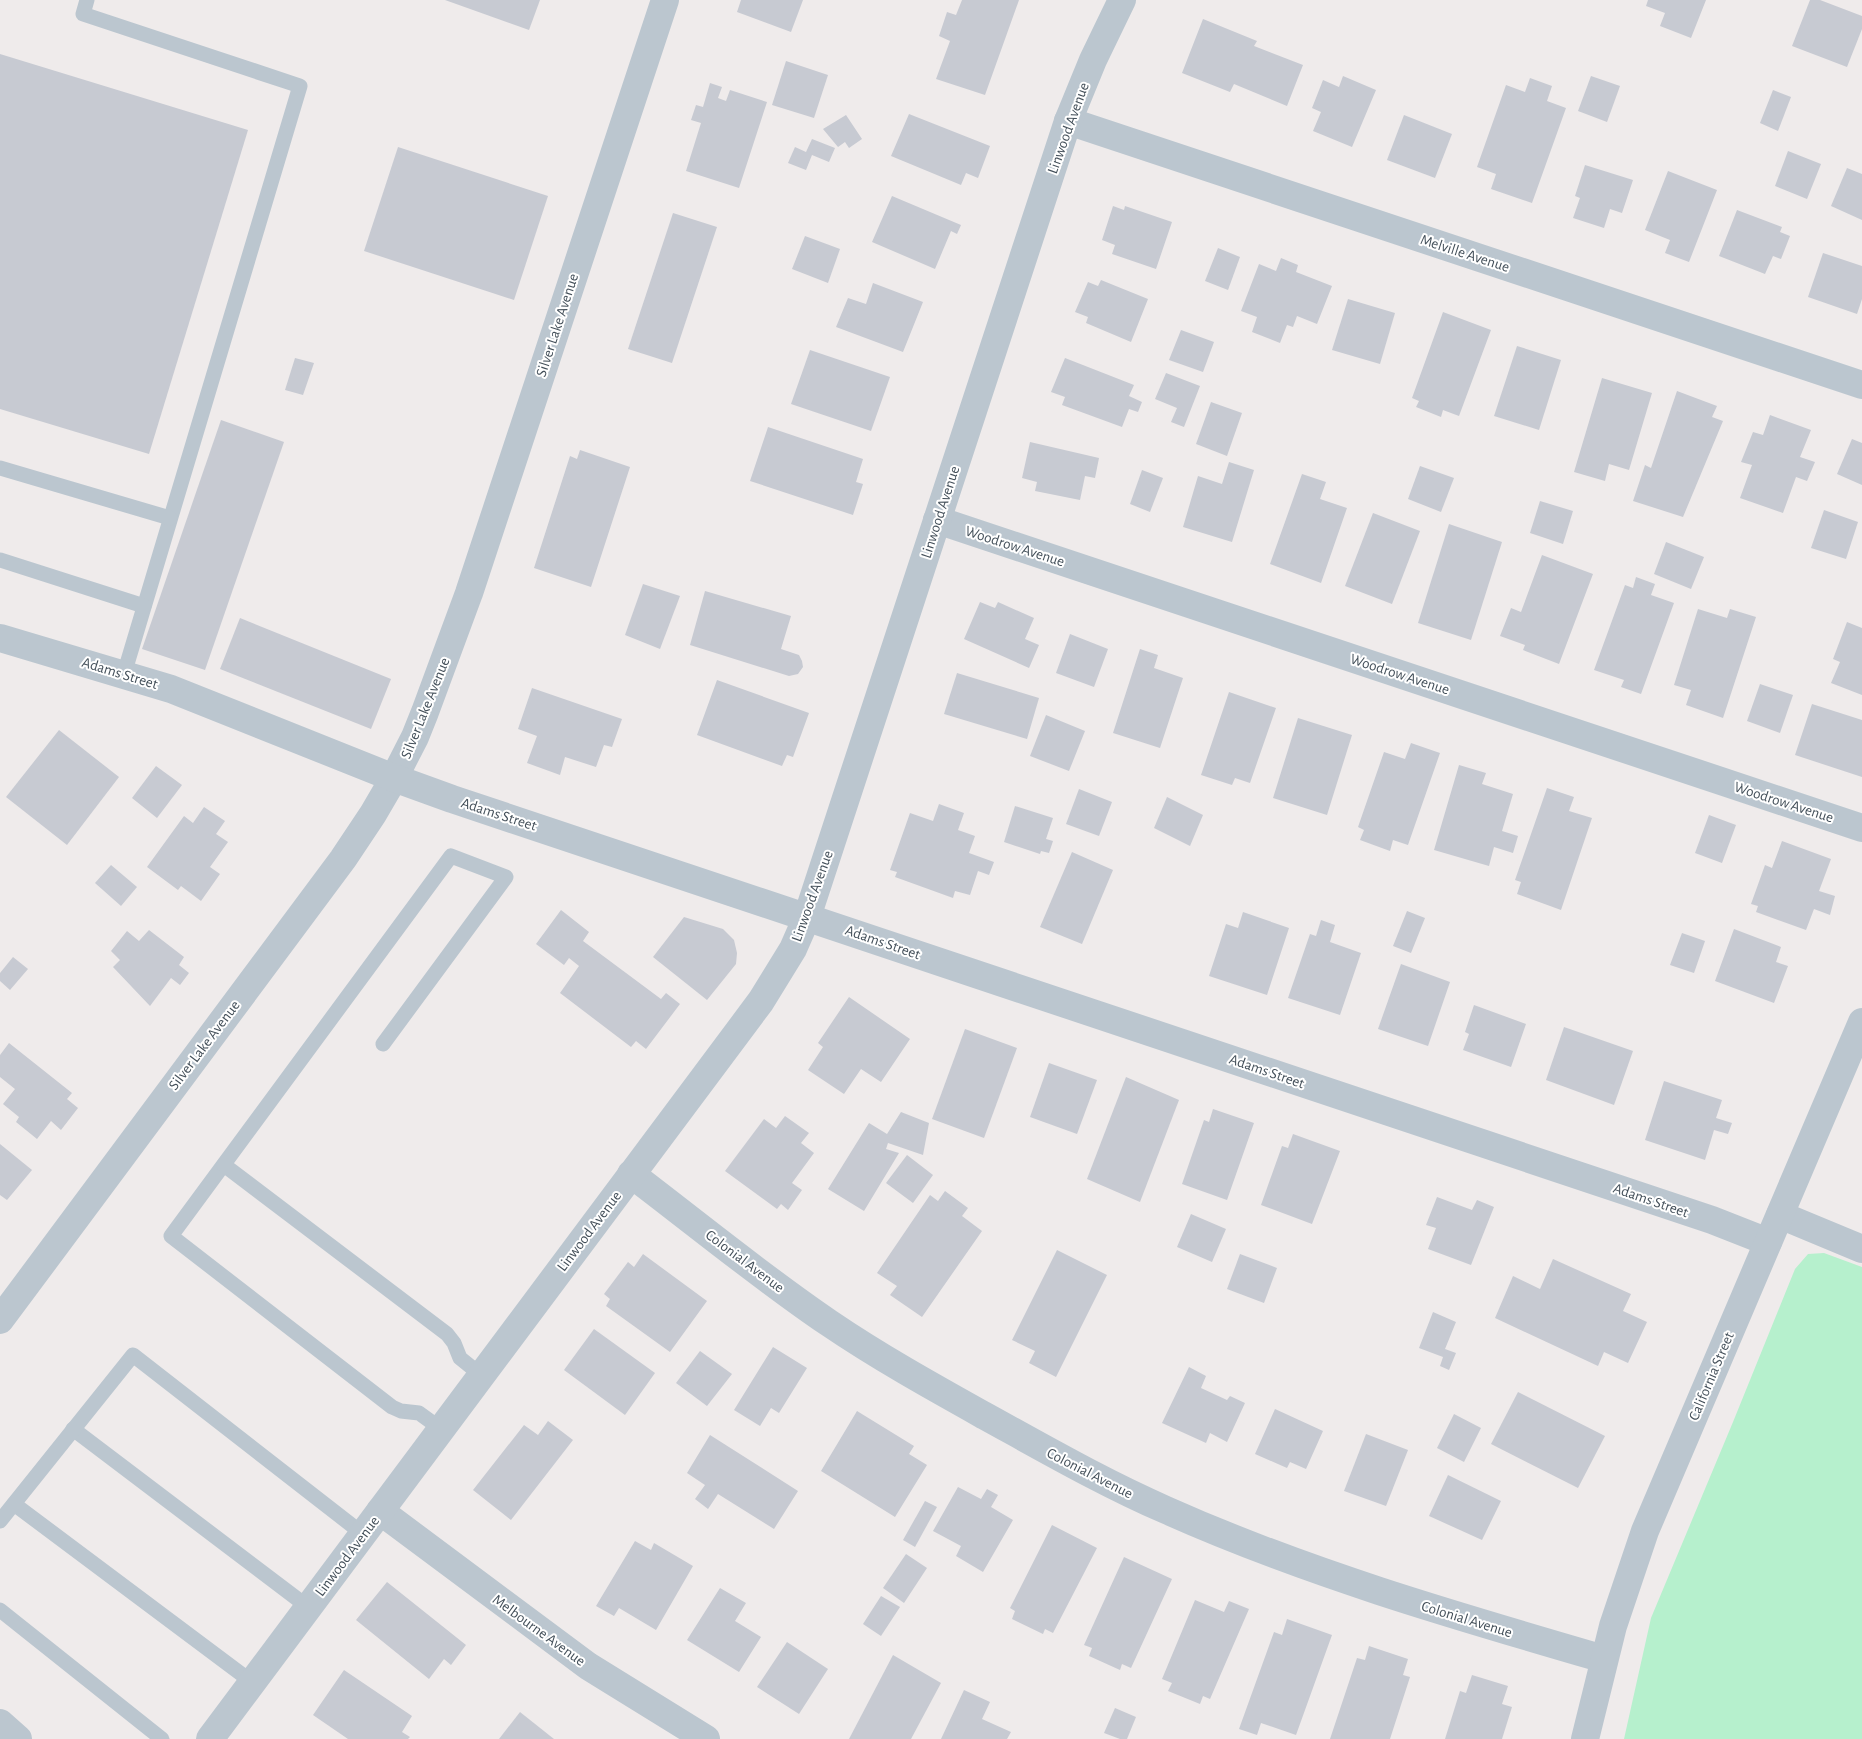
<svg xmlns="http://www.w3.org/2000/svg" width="1862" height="1739" viewBox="0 0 1862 1739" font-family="'Alegreya Sans',sans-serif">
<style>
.green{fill:#b6f0cd}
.building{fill:#c7cad2}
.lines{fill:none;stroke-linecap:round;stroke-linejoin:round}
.service{stroke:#bbc6cf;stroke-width:15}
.minor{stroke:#bbc6cf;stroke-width:28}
.tertiary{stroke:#bbc6cf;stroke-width:28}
.labels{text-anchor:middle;stroke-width:4;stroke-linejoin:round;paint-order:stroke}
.street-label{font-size:15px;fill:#434f59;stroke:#fff}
</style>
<rect width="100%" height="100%" fill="#efebeb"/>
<path class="green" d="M1824,1253L1862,1267V1739H1624L1651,1618L1733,1422L1795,1269L1808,1254Z"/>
<g class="building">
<path d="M445,0H540L529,30Z"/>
<path d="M741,0H803L791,32L737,12Z"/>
<path d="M962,0H1019L985,95L936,79L950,41L939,36L947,12L956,15Z"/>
<path d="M1648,0H1706L1691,38L1660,26L1665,13L1646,6Z"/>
<path d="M1810,0H1820L1862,16V29L1847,67L1792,46Z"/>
<path d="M1203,19L1257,41L1254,46L1303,65L1287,106L1234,84L1230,92L1182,73Z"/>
<path d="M0,54L248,130L149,454L0,409Z"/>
<path d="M786,61L828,75L814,118L772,105Z"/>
<path d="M1343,76L1376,90L1352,147L1313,131L1321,112L1312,108L1323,80L1339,87Z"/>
<path d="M1591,76L1620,86L1607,122L1578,111Z"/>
<path d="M1530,78L1552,86L1547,101L1566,108L1532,203L1491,189L1496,174L1477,167L1506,85L1525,92Z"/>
<path d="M710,83L722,87L718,98L726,101L730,90L767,102L739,188L686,171L701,123L691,120L696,105L703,107Z"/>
<path d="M1773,90L1791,97L1778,131L1760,123Z"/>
<path d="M909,114L990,146L978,178L966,173L961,185L891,156Z"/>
<path d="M846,115L862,139L849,148L845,142L838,147L823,129Z"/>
<path d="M1404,115L1452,134L1435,178L1387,160Z"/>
<path d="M812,139L835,148L829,162L812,155L806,170L788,163L795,147L806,152Z"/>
<path d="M398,147L548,196L514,300L364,251Z"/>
<path d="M1788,151L1821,164L1807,199L1775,186Z"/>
<path d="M1585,165L1633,180L1622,213L1610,209L1604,228L1573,218L1580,198L1575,196Z"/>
<path d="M1847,168L1862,174V220L1831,206Z"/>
<path d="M1668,171L1717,190L1689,262L1665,253L1670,240L1645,230Z"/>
<path d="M892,196L961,225L957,234L951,231L935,269L872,242Z"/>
<path d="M1113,206L1124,210L1125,206L1172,222L1156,269L1112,254L1115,245L1102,240Z"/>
<path d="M1737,210L1782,227L1780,232L1790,236L1781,259L1773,256L1765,274L1719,256Z"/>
<path d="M673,213L717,227L672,363L628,349Z"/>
<path d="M805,236L840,249L828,283L792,269Z"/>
<path d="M1218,248L1240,257L1228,290L1205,281Z"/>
<path d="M1823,253L1862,266V299L1857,314L1808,297Z"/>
<path d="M1281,258L1298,265L1296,272L1332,286L1317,324L1297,316L1293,327L1287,325L1280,343L1252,332L1257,317L1241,311L1259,264L1276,271Z"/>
<path d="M1101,280L1148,299L1131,342L1086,323L1088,317L1075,312L1088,282L1098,286Z"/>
<path d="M873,283L923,302L903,352L836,327L848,298L866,304Z"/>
<path d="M1348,299L1395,313L1380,364L1332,350Z"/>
<path d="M1443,312L1491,330L1459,416L1443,410L1441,417L1416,407L1419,401L1412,398Z"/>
<path d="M1181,330L1214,342L1203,372L1169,360Z"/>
<path d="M1517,346L1561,360L1539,430L1494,416Z"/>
<path d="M810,350L890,377L871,431L791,404Z"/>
<path d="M295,358L314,363L303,395L285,390Z"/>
<path d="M1065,358L1134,385L1129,396L1142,402L1138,412L1129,409L1122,427L1062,405L1065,397L1051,392Z"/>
<path d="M1166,373L1200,386L1184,427L1171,422L1177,408L1155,399Z"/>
<path d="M1602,378L1652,393L1629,470L1609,464L1605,481L1574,472Z"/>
<path d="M1677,391L1717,406L1712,417L1723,421L1683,517L1633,501L1645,465L1651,468Z"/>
<path d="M1211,402L1242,413L1227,456L1196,444Z"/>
<path d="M1770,415L1811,430L1800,457L1815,462L1807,481L1796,477L1783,513L1740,498L1752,465L1741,462L1753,432L1763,435Z"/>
<path d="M221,420L284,442L205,670L142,649Z"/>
<path d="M768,427L863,459L856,482L863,484L853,515L750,481Z"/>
<path d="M1852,439L1862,443V485L1837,474Z"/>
<path d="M1030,442L1099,458L1095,478L1085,476L1080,500L1035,491L1037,482L1022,478Z"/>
<path d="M580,450L630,467L591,587L534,568L570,456L577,459Z"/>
<path d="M1229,462L1254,470L1232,542L1183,527L1198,476L1222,484Z"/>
<path d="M1420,466L1454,478L1441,512L1408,499Z"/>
<path d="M1142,470L1163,478L1150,512L1130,504Z"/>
<path d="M1302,474L1326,482L1320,499L1347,508L1321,583L1270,564Z"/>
<path d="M1540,501L1573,511L1563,544L1530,533Z"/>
<path d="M1824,510L1858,522L1846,559L1811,548Z"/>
<path d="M1373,513L1420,531L1392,604L1345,586Z"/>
<path d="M1449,524L1502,542L1471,640L1418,623Z"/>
<path d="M1666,542L1704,557L1691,589L1654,574Z"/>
<path d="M1542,555L1593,574L1559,664L1523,650L1525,645L1500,636L1511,608L1521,612Z"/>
<path d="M1636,577L1655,584L1651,595L1674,603L1641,694L1621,687L1624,680L1594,670L1625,585L1633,588Z"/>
<path d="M643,584L680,596L660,649L625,635Z"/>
<path d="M705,591L791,616L781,649L799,655L802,661L803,667L798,674L789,676L690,645Z"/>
<path d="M980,602L995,608L998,602L1034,618L1025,639L1039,645L1029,668L964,639Z"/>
<path d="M1698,609L1727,618L1730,609L1756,617L1723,718L1686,705L1691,690L1674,685Z"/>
<path d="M240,618L391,679L371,729L220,669Z"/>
<path d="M1847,622L1862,628V695L1831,683L1840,662L1833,659Z"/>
<path d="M1070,634L1108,649L1094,687L1056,673Z"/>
<path d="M1140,649L1158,655L1154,668L1183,678L1160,748L1113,733Z"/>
<path d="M957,673L1039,698L1027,739L944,714Z"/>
<path d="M717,680L809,713L793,757L787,755L782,766L697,735Z"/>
<path d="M1760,684L1793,695L1780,733L1747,721Z"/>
<path d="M532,688L622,719L612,747L604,745L596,767L565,757L560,775L527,763L537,736L518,729Z"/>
<path d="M1229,692L1276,708L1250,783L1235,778L1232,785L1201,775Z"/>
<path d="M1812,704L1862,720V777L1795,755Z"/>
<path d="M1046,715L1085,731L1069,771L1030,756Z"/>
<path d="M1298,718L1352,735L1327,815L1273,798Z"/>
<path d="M59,730L119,777L67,845L6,797Z"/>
<path d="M1411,743L1440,753L1408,845L1393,840L1390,851L1360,840L1364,830L1358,827L1384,752L1405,759Z"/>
<path d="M1459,765L1486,773L1482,784L1513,794L1502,831L1518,836L1513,853L1494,847L1489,866L1434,850Z"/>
<path d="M156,766L182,785L157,818L132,798Z"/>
<path d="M1547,788L1574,797L1569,811L1592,818L1561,910L1517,894L1521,882L1515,880Z"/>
<path d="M1079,789L1112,802L1099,836L1066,824Z"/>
<path d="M1167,797L1203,815L1190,846L1154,828Z"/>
<path d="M939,804L964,813L958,830L975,836L969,853L994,862L989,875L978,871L970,895L955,891L953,898L895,877L897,872L890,870L910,813L933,821Z"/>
<path d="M1015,806L1053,818L1046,839L1053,841L1049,853L1041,851L1040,854L1004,842Z"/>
<path d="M204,807L225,821L216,834L228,842L210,867L220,874L201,901L181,886L178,890L147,867L184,816L193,823Z"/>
<path d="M1709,815L1736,825L1722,863L1695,853Z"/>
<path d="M1782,841L1831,859L1819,891L1835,896L1830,915L1814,909L1806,930L1756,912L1758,906L1751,904L1765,865L1772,868Z"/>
<path d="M1072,852L1113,870L1082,944L1040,927Z"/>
<path d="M111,865L137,887L121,906L95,883Z"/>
<path d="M561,910L589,932L583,941L661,999L666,993L680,1004L646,1049L636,1041L631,1047L560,993L579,966L569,958L564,965L536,944Z"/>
<path d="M1407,911L1425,918L1411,953L1393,946Z"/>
<path d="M1243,912L1289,928L1267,995L1209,976L1226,924L1238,928Z"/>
<path d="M684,917L723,929L734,940L737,953L736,964L707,1000L653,957Z"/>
<path d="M1321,920L1335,925L1330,942L1361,953L1340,1015L1288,998L1310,934L1316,936Z"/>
<path d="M1734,929L1781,947L1776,962L1788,966L1774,1003L1715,981Z"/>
<path d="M149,930L184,957L179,965L189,973L180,985L171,978L150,1006L113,967L120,960L111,951L127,931L139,941Z"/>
<path d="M1682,933L1705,941L1694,973L1670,965Z"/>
<path d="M13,957L28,969L10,990L0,981V973Z"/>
<path d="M1401,964L1450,982L1428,1046L1378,1029Z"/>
<path d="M849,997L910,1039L881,1082L861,1069L844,1094L808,1070L823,1047L818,1043Z"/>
<path d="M1474,1005L1526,1024L1511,1067L1463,1050L1469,1034L1465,1032Z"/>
<path d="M1564,1027L1633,1051L1614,1105L1546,1080Z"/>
<path d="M965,1029L1017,1048L984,1138L932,1119Z"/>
<path d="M9,1043L72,1093L67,1099L78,1108L61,1130L51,1121L37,1139L16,1122L19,1117L3,1104L15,1089L0,1077V1055Z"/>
<path d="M1049,1063L1097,1080L1077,1134L1030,1117Z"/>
<path d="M1126,1077L1179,1100L1140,1202L1087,1179Z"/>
<path d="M1664,1081L1722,1100L1716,1118L1732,1123L1728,1134L1714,1130L1705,1160L1645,1140Z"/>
<path d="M1213,1109L1254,1123L1227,1200L1182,1184L1204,1120L1209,1122Z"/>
<path d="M901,1112L929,1123L923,1155L888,1143L886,1149L899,1153L864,1211L828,1189L869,1123L887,1134Z"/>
<path d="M785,1116L809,1133L801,1143L814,1153L792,1183L802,1190L788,1210L781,1204L777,1209L725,1171L764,1119L776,1128Z"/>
<path d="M1293,1134L1340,1151L1312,1224L1261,1205L1282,1146L1288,1148Z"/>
<path d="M0,1144L32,1170L7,1200L0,1195Z"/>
<path d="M907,1155L933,1175L913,1203L886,1183Z"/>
<path d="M945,1191L968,1208L962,1216L982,1231L922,1317L890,1295L897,1286L877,1273L930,1195L938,1201Z"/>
<path d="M1437,1197L1472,1210L1477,1200L1494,1207L1471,1265L1428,1249L1436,1228L1426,1225Z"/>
<path d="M1191,1214L1226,1229L1212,1262L1177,1247Z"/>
<path d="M1057,1250L1107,1275L1056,1377L1029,1363L1035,1351L1012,1340Z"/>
<path d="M643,1254L707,1301L670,1352L606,1306L610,1299L604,1294L628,1262L634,1267Z"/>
<path d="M1240,1254L1277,1268L1264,1303L1227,1289Z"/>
<path d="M1553,1259L1631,1294L1623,1311L1647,1322L1628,1363L1604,1352L1598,1366L1495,1318L1513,1276L1540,1289Z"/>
<path d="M1433,1312L1456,1322L1445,1349L1456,1353L1449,1370L1440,1366L1443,1357L1419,1348Z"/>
<path d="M594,1329L655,1373L625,1415L564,1370Z"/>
<path d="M773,1347L807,1368L779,1413L771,1408L760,1426L734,1410Z"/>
<path d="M700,1351L732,1374L707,1406L676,1383Z"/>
<path d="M1189,1367L1206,1376L1201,1388L1227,1400L1230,1396L1245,1403L1227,1442L1210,1433L1206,1443L1162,1423Z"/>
<path d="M1518,1392L1605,1436L1578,1488L1491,1444Z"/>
<path d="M1275,1409L1323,1431L1306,1469L1290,1462L1287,1468L1255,1454Z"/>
<path d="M857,1411L914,1446L909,1454L927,1465L895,1517L821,1471Z"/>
<path d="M1454,1414L1481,1428L1464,1462L1437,1448Z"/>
<path d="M548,1421L573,1440L511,1520L473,1490L524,1425L538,1435Z"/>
<path d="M1366,1434L1408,1450L1386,1506L1344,1491Z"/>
<path d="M710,1435L798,1491L774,1529L718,1494L708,1509L695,1499L705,1485L687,1473Z"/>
<path d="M1448,1475L1501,1501L1482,1540L1429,1516Z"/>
<path d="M958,1487L981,1499L987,1489L998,1495L991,1507L1013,1520L983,1572L956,1556L961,1546L933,1531Z"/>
<path d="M925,1501L937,1507L915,1547L903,1540Z"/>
<path d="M1052,1525L1097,1548L1053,1633L1045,1629L1043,1634L1012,1619L1015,1611L1010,1608Z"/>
<path d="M635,1541L651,1550L654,1543L693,1566L656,1630L619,1608L614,1616L596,1606Z"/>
<path d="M906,1554L927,1568L904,1603L883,1588Z"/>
<path d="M1124,1557L1172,1579L1131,1668L1122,1664L1120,1670L1089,1656L1092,1648L1084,1645Z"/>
<path d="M387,1582L466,1645L451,1665L444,1659L429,1679L356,1620Z"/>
<path d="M720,1588L746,1603L735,1621L761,1637L739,1672L687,1640Z"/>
<path d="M881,1596L900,1607L881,1636L863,1624Z"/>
<path d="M1195,1600L1224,1612L1229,1601L1249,1609L1210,1699L1203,1696L1200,1704L1168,1691L1172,1683L1162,1679Z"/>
<path d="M1287,1619L1332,1635L1296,1735L1261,1723L1257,1735L1239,1729L1274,1632L1282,1635Z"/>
<path d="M787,1642L828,1669L799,1714L757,1687Z"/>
<path d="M1369,1646L1408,1659L1403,1675L1410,1677L1390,1739H1330L1357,1658L1365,1660Z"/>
<path d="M893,1655L941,1683L911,1739H849Z"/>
<path d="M344,1670L412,1716L402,1732L410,1737L408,1739H348L313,1715Z"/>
<path d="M1472,1675L1508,1686L1502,1704L1512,1707L1502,1739H1445L1460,1691L1466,1693Z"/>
<path d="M964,1690L990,1702L982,1719L1011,1732L1007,1739H941Z"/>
<path d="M1115,1708L1136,1717L1127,1739H1120L1104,1733Z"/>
<path d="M520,1712L554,1739H499Z"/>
</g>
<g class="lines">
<g class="service">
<path d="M87,0L83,14L300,86L124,674"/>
<path d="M0,468L170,518"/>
<path d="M0,560L144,606"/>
<path d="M383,1044L506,877L451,856L171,1236L392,1407L401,1411L419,1413L441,1429"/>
<path d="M224,1165L447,1334L454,1343L460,1358L481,1375"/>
<path d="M73,1429L308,1607"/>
<path d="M14,1504L252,1682"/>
<path d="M0,1521L133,1355L363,1534"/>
<path d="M0,1610L162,1739"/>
</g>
<g class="minor">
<path d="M1068,121L1862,385"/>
<path d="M937,520L1862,828"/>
<path d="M631,1174C697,1224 761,1277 829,1323C879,1357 933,1387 985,1416C1045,1449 1104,1483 1166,1510C1307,1573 1456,1616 1604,1659"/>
<path d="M1780,1215L1862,1249"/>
<path d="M0,1320L343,859L373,814L394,778L415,737L425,712L469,593L665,0"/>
<path d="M380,1511L588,1666L706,1739"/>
<path d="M210,1739L761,1001L793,949L807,917L1068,121L1093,60L1122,0"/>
</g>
<g class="tertiary">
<path d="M0,638L171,689L394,778L452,799L1712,1220L1768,1242"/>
<path d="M0,1723L18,1739"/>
<path d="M1585,1739L1613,1626L1645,1531L1862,1022"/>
</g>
</g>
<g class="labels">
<g class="street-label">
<text transform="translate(1068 128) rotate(-70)" y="5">Linwood Avenue</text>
<text transform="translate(1465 253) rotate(18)" y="5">Melville Avenue</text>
<text transform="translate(557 325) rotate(-72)" y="5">Silver Lake Avenue</text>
<text transform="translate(940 512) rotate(-72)" y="5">Linwood Avenue</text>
<text transform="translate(1015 546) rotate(18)" y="5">Woodrow Avenue</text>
<text transform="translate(120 673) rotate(17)" y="5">Adams Street</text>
<text transform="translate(1400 674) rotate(18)" y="5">Woodrow Avenue</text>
<text transform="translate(425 708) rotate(-68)" y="5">Silver Lake Avenue</text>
<text transform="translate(1784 802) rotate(18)" y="5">Woodrow Avenue</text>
<text transform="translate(499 814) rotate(18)" y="5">Adams Street</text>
<text transform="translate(812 896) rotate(-70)" y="5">Linwood Avenue</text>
<text transform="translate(883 942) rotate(19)" y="5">Adams Street</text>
<text transform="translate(204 1045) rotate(-53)" y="5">Silver Lake Avenue</text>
<text transform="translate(1267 1071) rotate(19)" y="5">Adams Street</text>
<text transform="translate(1651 1200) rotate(19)" y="5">Adams Street</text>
<text transform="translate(589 1231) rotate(-53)" y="5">Linwood Avenue</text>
<text transform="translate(745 1261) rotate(37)" y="5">Colonial Avenue</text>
<text transform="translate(1711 1376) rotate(-67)" y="5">California Street</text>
<text transform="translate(1090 1473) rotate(27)" y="5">Colonial Avenue</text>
<text transform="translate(347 1556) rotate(-53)" y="5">Linwood Avenue</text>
<text transform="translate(1467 1619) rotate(17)" y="5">Colonial Avenue</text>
<text transform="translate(539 1630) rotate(36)" y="5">Melbourne Avenue</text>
</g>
</g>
</svg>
